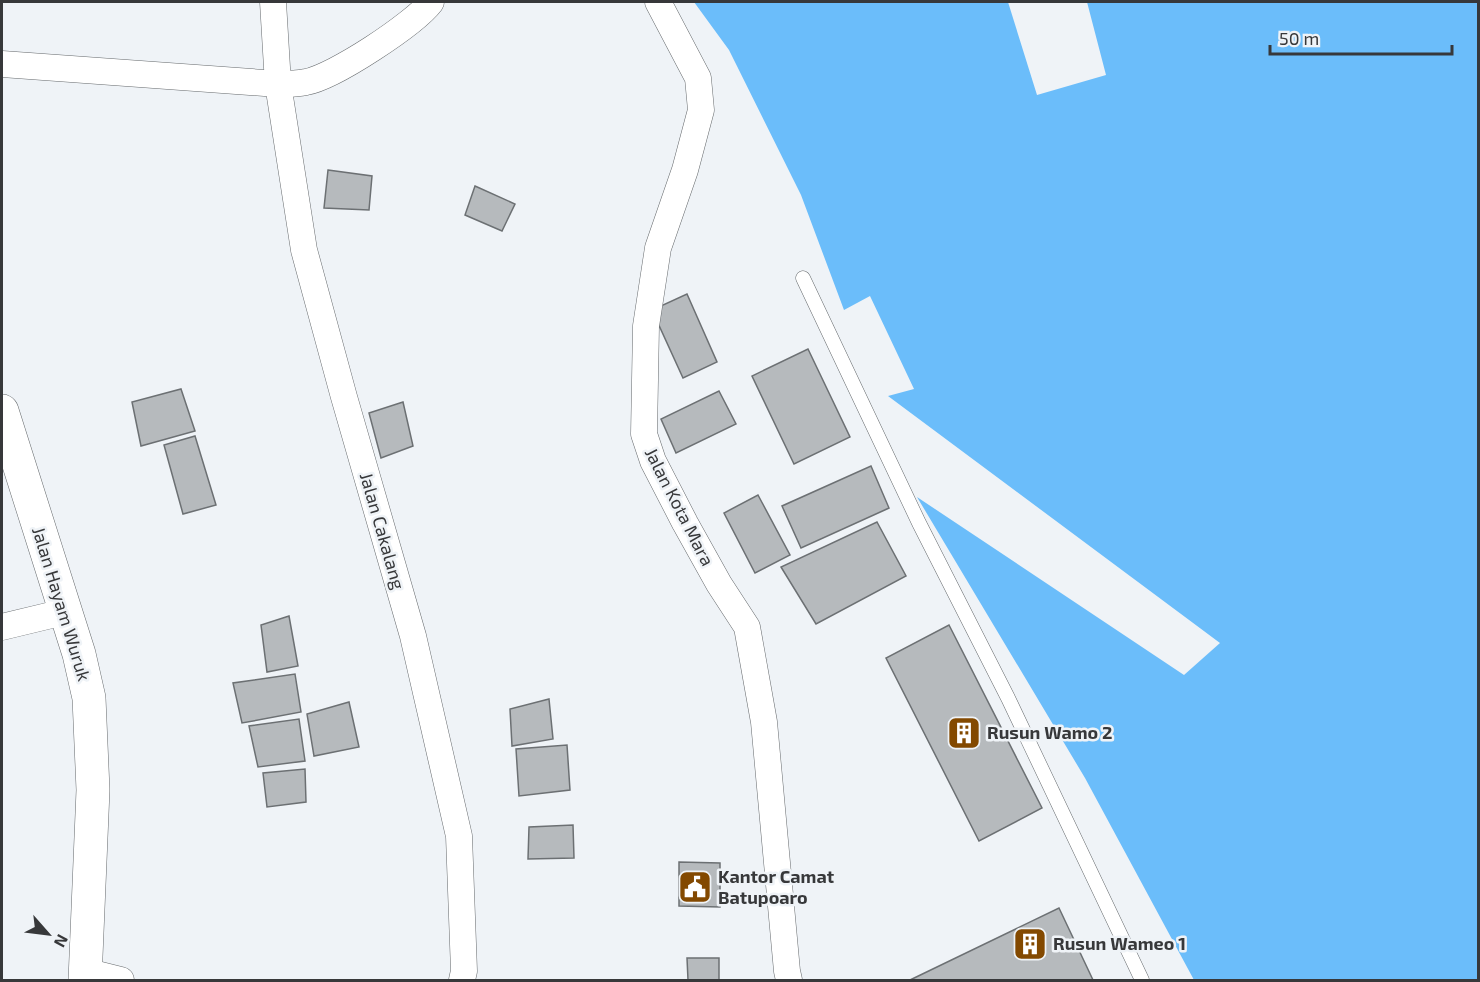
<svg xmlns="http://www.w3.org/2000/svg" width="1480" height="982" viewBox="0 0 1480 982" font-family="'Exo 2',sans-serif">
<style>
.water{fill:#6bbdfa}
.building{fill:#b6babd;stroke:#6c7073;stroke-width:1.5}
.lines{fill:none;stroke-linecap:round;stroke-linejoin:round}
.lane-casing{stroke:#666a6d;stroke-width:15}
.street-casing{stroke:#666a6d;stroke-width:27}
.secondary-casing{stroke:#666a6d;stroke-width:34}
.lane{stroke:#fff;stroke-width:14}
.street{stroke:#fff;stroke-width:26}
.secondary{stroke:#fff;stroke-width:33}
.labels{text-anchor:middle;stroke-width:5;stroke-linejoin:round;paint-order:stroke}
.street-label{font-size:18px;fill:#37383a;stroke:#eff3f7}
.poi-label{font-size:18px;font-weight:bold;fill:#37383a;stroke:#eff3f7;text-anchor:start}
</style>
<rect width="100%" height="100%" fill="#eff3f7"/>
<path class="water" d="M694,2H1008L1037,95L1106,75L1087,2H1478V980H1194L1085,778L917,497L1184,675L1220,643L888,396L914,389L870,296L844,310L801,195L729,50Z"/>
<g class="building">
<path d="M328,170L372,176L369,210L324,208Z"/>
<path d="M475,186L515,204L502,231L465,215Z"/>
<path d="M687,294L717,362L683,378L652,310Z"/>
<path d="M808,349L850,437L794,464L752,376Z"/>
<path d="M181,389L195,431L141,446L132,402Z"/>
<path d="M719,391L736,424L676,453L661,419Z"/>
<path d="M403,402L413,446L381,458L369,413Z"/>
<path d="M195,436L216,505L183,514L164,445Z"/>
<path d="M871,466L889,508L801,548L782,506Z"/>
<path d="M758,495L790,555L755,573L724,513Z"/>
<path d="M877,522L906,576L816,624L781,567Z"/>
<path d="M289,616L298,666L267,672L261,625Z"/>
<path d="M949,625L1042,808L979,841L886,658Z"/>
<path d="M295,674L301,712L242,723L233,683Z"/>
<path d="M549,699L553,739L512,746L510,709Z"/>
<path d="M349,702L359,747L314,756L307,714Z"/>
<path d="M299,719L305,761L258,767L249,726Z"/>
<path d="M567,745L570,790L519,796L516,749Z"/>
<path d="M305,769L306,802L267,807L263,773Z"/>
<path d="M573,825L574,858L528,859L529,827Z"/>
<path d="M679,862L720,863V907L679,906Z"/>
<path d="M1059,908L1093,980H910Z"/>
<path d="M687,958H719V980H688Z"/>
</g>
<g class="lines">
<g class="lane-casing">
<path id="lane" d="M803,278L919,523L1008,698L1142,980"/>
</g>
<g class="street-casing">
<g id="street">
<path d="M273,2L278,84L304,250L344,397L413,636L459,836L464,971L462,980"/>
<path d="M658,2L698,78L701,110L685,170L658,248L646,326L644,434L653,461L685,523L719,584L747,627L764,722L787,971L789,980"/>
<path d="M2,64L278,84C287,84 297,84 306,82C334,77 414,24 431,2"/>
<path d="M2,627L64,612"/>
<path d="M85,971L121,980"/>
</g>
</g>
<g class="secondary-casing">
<path id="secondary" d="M2,411L79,654L89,698L93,790L85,980"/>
</g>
<use href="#lane" class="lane"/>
<use href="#street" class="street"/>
<use href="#secondary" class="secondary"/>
</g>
<defs>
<g id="building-square" transform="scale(1.725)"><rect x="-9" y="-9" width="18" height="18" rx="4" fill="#834900" stroke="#eff3f7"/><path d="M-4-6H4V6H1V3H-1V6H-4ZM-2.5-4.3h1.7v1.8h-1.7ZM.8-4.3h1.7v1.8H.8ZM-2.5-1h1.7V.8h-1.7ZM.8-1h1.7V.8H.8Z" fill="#fff"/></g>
<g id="civic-square" transform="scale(1.725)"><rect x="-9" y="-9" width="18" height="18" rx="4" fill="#834900" stroke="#eff3f7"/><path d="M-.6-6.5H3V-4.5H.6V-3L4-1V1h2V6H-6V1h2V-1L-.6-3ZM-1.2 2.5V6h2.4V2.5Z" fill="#fff"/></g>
</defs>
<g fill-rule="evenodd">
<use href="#building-square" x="964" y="733"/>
<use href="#civic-square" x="695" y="887"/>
<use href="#building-square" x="1030" y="944"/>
</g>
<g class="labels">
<g class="street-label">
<text transform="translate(679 507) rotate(63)" y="6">Jalan Kota Mara</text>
<text transform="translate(382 531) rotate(74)" y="6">Jalan Cakalang</text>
<text transform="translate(61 604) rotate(73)" y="6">Jalan Hayam Wuruk</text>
</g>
<g class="poi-label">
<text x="987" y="739">Rusun Wamo 2</text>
<text x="718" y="883">Kantor Camat<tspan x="718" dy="21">Batupoaro</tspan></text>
<text x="1053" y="950">Rusun Wameo 1</text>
</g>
</g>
<rect width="1480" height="982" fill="none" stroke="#37383a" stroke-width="6"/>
<g transform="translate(48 934) rotate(118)" stroke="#eff3f7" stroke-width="4.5" paint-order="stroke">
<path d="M0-4.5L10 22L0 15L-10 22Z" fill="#37383a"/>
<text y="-9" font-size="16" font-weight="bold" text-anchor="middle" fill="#37383a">N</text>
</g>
<path d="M1270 45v9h182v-9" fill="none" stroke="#37383a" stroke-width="3"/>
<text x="1279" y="45" font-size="18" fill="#37383a" stroke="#eff3f7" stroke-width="4.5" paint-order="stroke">50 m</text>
</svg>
